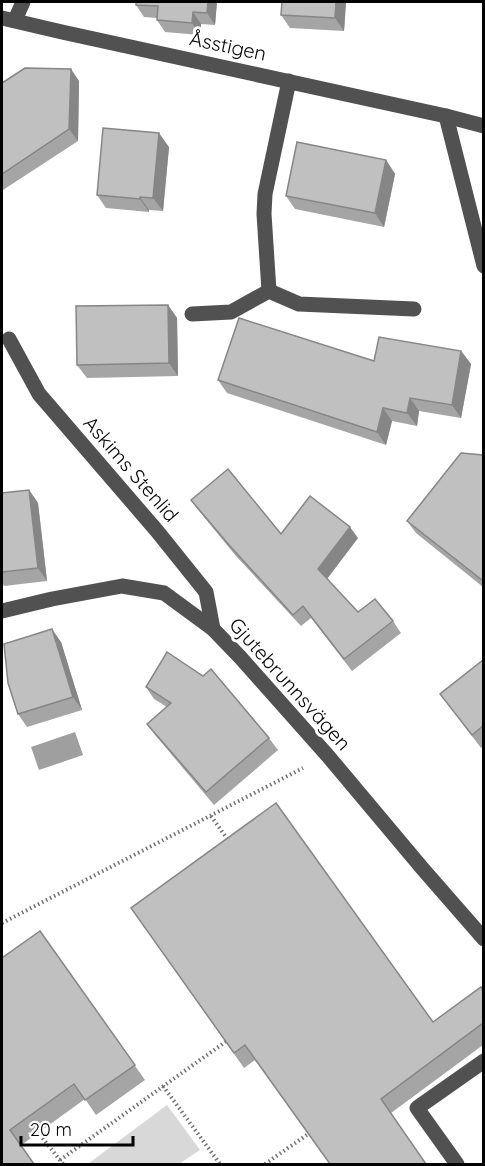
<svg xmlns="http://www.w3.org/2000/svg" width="485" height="1166" viewBox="0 0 485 1166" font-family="Quicksand,sans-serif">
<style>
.green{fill:#d8d8d8}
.water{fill:#9f9f9f}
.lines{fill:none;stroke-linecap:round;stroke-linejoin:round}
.path{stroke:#737373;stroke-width:4;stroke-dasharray:1.5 3;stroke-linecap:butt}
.minor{stroke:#515151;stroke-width:15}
.wall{fill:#a5a5a5}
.shaded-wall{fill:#868686}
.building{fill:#c0c0c0;stroke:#868686;stroke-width:1.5}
.labels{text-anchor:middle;stroke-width:6;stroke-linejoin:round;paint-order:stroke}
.street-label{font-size:20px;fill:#000;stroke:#fff}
</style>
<rect width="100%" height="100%" fill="#fff"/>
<path class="green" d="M167,1105L200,1150L179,1164H90L89,1163Z"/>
<path class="water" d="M75,732L83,755L39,770L31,747Z"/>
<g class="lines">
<g class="path">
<path d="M211,816L228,840"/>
<path d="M2,923L303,768"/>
<path d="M163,1086L220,1164"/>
<path d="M37,1131L63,1164"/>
<path d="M60,1160L228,1040"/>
<path d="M265,1164L311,1132"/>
</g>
<g class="minor">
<path d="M2,18L62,32L446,116L484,126"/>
<path d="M15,20L23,2"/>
<path d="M446,116L484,266"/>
<path d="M269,291L264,214L265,194L289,81"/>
<path d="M192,314L231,312L269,291L299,304L414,309"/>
<path d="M9,339L39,394L157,531L206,592L213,629"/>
<path d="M2,611L52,599L122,586L164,593L213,629L240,657L328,756L422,868L484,939"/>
<path d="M457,1164L417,1108L484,1061"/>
</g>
</g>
<g class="wall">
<path d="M217,2L215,25L201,24L200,35L165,32L157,20V18L144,17L136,5Z"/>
<path d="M346,2L344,31L290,28L281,15Z"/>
<path d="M79,81L78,141L3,190L2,188V83Z"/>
<path d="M169,147L163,211L149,210V212L106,208L97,195Z"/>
<path d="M386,160L395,174L384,227L295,209L286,196Z"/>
<path d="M168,305L177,318L178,376L87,378L77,365Z"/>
<path d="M461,351L471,364L461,418L419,411L417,426L392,421L386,445L227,393L218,380L374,361Z"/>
<path d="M483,455V587L416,533L407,521Z"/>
<path d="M29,490L38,503L47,581L4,586L2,582V493Z"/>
<path d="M191,500L281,534L358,538L327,579L358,612L393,621L401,633L352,671L311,618L301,626L236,556L199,511Z"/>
<path d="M61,642L82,710L27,727L18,714Z"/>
<path d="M483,660V746L481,748L440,694Z"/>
<path d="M146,687L269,738L278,750L214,805L156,736L147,724L167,707L154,699Z"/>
<path d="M131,908L433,1022L483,991V1045L391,1113L255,1060L244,1068Z"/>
<path d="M40,931L145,1080L96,1115L85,1099L20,1146L2,1164Z"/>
</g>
<g class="shaded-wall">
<path d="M208,2H217L215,25L207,13Z"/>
<path d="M336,2H346L344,31L335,18Z"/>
<path d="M193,12L201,24L200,35L192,23Z"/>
<path d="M71,69L79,81L78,141L69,129Z"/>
<path d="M159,133L169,147L163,211L153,198Z"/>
<path d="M386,160L395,174L384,227L375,213Z"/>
<path d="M140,197L149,210V212L140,199Z"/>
<path d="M168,305L177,318L178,376L169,363Z"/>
<path d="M461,351L471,364L461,418L452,405Z"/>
<path d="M410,398L419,411L417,426L407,413Z"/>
<path d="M383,408L392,421L386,445L377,432Z"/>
<path d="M29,490L38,503L47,581L38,568Z"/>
<path d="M350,527L358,538L326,580L318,569Z"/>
<path d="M52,629L61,642L82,710L73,697Z"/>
</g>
<g class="building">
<path d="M136,2H208L207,13L193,12L192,23L157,20L158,6L136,5Z"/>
<path d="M282,2H336L335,18L281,15Z"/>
<path d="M25,68L71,69L69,129L2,174V83Z"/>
<path d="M103,128L159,133L153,198L140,197V199L97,195Z"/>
<path d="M297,142L386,160L375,213L286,196Z"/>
<path d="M168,305L169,363L77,365L76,306Z"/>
<path d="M239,318L374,361L379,337L461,351L452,405L410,398L407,413L383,408L377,432L218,380Z"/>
<path d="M461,453L483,455V579L482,580L407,521Z"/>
<path d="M228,469L281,534L310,496L350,527L318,569L358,612L375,599L393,621L344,659L303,606L293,615L229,545L191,500Z"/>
<path d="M29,490L38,568L2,572V493Z"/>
<path d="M52,629L73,697L18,714L8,683L4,644Z"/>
<path d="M167,652L203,676L211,669L269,738L206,792L147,724L171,703L146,687Z"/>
<path d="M483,660V726L472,735L440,694Z"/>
<path d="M276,803L433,1022L481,987L483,991V1023L381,1099L426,1164H330L245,1045L234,1053L131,908Z"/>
<path d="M40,931L135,1065L85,1100L74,1084L10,1130L34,1164H2V958Z"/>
</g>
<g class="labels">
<g class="street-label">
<text transform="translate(228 46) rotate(12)" y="7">Åsstigen</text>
<text transform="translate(131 469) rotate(49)" y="7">Askims Stenlid</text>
<text transform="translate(290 684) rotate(48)" y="7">Gjutebrunnsvägen</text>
</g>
</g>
<rect width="485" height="1166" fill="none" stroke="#000000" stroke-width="6"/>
<path d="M21 1136v9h112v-9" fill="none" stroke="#000000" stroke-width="3"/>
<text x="30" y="1136" font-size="18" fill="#000000" stroke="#ffffff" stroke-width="4.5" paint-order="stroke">20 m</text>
</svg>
